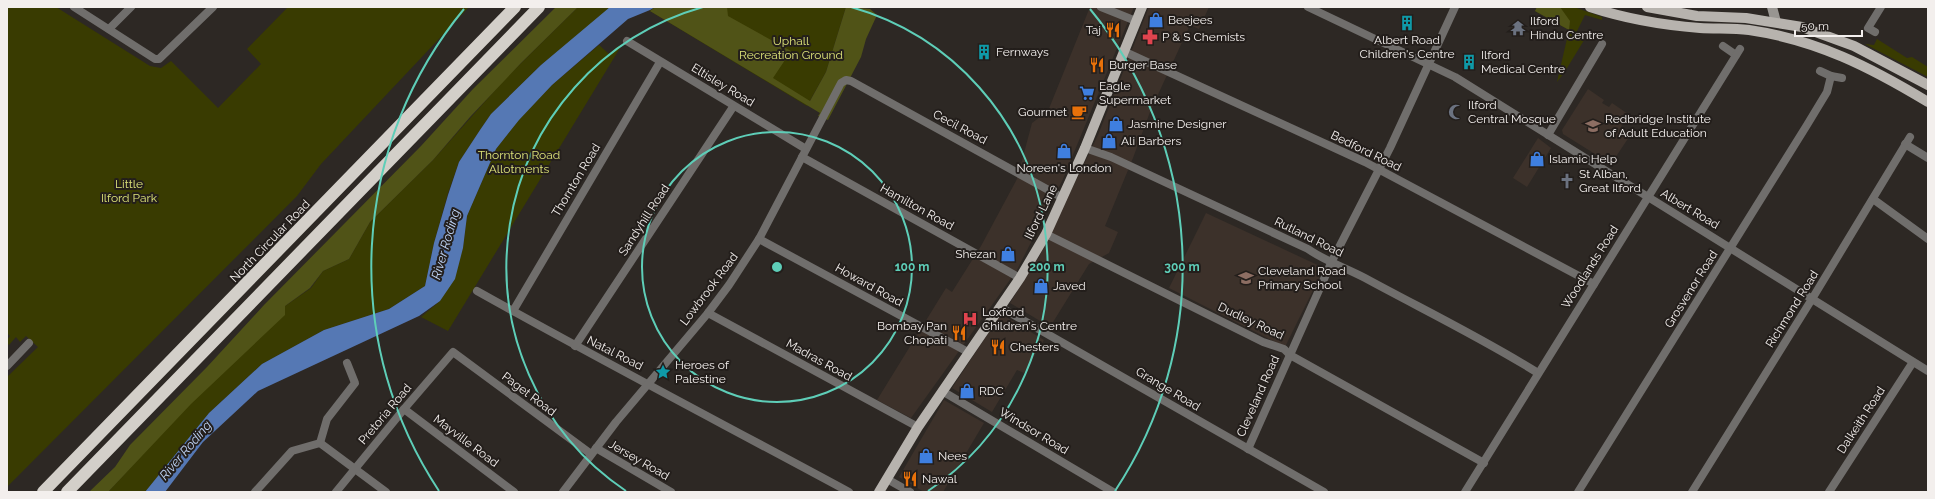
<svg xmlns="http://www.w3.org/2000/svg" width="1935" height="499" viewBox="0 0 1935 499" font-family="Raleway,sans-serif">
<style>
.built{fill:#3c312a}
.green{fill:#393b01}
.forest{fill:#505317}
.water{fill:#5578b4}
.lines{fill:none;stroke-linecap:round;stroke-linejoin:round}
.street{stroke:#706e6c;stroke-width:8}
.secondary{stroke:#989591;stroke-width:10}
.primary{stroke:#b7b3ae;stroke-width:10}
.highway{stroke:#d3cfc9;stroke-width:12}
.ring{fill:none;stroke:#5eceb8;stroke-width:2}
.labels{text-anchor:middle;stroke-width:4;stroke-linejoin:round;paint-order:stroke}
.poi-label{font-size:12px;fill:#f3efed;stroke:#231e1b;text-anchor:start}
.park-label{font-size:12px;fill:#dee479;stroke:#231e1b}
.street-label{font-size:12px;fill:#f3efed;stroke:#231e1b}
.water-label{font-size:13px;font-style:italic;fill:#bfd4f6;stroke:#231e1b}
.centre{fill:#5eceb8;stroke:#231e1b;stroke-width:2}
.ring-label{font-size:12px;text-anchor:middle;font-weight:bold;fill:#5eceb8;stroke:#231e1b;stroke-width:4;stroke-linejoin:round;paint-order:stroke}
</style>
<rect width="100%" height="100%" fill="#2d2824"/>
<g class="built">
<path d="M1090,7H1134L1063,179L1017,270L911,418L877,400L946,288L952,292L981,246L1017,179L1032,123L1048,111Z"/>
<path d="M1149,7H1209L1199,29L1190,25L1150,112L1133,158L1105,226L1118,232L1109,253L1089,264L1050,327L1010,303L1039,257L1098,135Z"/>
<path d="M1588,89L1604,100L1602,103L1609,107L1612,103L1628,114L1619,131L1629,137L1611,164L1563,134L1562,130Z"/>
<path d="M1538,138L1551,148L1527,187L1513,178Z"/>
<path d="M1206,213L1324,268L1285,347L1169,288Z"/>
<path d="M1001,314L1044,340L1024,373L1017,370L992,412L952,388Z"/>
<path d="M944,400L984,423L943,492H924L899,477Z"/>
</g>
<g class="green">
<path d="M7,7H56L150,66L161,68L171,61L218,108L261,64L247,49L288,7H469L321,164L297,196L7,487V377L38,347L26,336L20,342L16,337L9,345L7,343V340L10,336L7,333Z"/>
<path d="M578,7H612L541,65L491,114L480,130L459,162L448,193L434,243L425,286L389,309L324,330L262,364L209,413L145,492H108L167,428L285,306L311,288L323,271L349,259L370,222L433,160L505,79Z"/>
<path d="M655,7H846L826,72L807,106L650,11Z"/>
<path d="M1537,7H1574L1602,17V20L1585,15L1577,31L1586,37L1564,73L1557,82L1569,30L1535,11Z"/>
<path d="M1877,39L1907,58L1912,57L1928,67V77L1865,44L1874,45Z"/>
<path d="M599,45L609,54L618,46L620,48L448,331L421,317L440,301L463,248L467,216L496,149L519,119L552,85Z"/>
</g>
<g class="forest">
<path d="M556,7H578L521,63L470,117L433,160L370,222L349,259L323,271L310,288L285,306V315L191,404L108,492H89L115,467L130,445L207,367L264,305L421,146L473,89Z"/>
<path d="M655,7H727L728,16L791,51L773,78L810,101L826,72L846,7L870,9L877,15L866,39L861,57L828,120L818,116L820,113L650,11Z"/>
<path d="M1537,7H1560L1570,21L1569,30L1535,11Z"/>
</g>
<path class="water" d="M610,7H655L650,10L628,19L552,85L519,120L496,149L467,216L463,248L455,279L440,301L419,316L258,391L203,442L165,492H145L209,413L262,364L324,330L389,309L425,286L434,243L448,195L459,162L480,130L491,114L541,65Z"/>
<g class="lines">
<g class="street">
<path d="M74,7L155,59H159L213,7"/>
<path d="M1101,7L1136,21"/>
<path d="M1308,7L1455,77L1928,371"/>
<path d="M109,29L131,7"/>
<path d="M1875,32L1868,28L1881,7"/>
<path d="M627,41L806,149"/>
<path d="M1723,46L1736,55"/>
<path d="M1123,51L1365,162L1594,284"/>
<path d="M1820,71L1831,76"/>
<path d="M1548,135L1602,44"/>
<path d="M1905,144L1928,158"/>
<path d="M1085,148L1111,157L1308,249C1325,261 1346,268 1365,278C1422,309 1482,338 1538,373"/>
<path d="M802,157L1020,278"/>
<path d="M1873,199L1928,239"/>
<path d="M1046,234L1263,342L1284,349L1290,355L1484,463"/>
<path d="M759,239L968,352"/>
<path d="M477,291C600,360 725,425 849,492"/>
<path d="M1000,307L1324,492"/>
<path d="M513,311L660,62"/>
<path d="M708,313L918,427"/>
<path d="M575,346L733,107"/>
<path d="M7,366L29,343"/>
<path d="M942,391L1113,492"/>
<path d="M404,409L514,492"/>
<path d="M320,443L327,419L355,383L347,363"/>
<path d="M596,448L671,492"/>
<path d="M1248,449L1332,261L1390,148L1455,7"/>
<path d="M887,479L910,492"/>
<path d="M255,492L292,451L320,443L386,492"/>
<path d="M336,492L404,409L453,352L591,454"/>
<path d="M563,492L616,422L708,313L729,285L759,239L841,83L846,80L851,81L1063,198"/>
<path d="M1465,492L1740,49"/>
<path d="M1578,492L1807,125L1827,92L1831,76L1842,78"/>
<path d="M1692,492L1812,299L1910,137"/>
<path d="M1829,492L1913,362"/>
</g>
<path class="secondary" d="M1772,7L1776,22"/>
<g class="primary">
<path d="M1590,7C1626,19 1662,25 1700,28C1716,29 1733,28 1749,30C1817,40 1870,67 1928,102"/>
<path d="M1647,7L1697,16L1746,18L1802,27L1854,46L1928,85"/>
<path d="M879,492L918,427L1020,278L1046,234L1085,148L1142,7"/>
</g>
<g class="highway">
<path d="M43,492L515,7"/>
<path d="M67,492L539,7"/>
</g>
</g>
<g class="ring">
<circle cx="777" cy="267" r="135"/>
<path d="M626 491A270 270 0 0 1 703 7M851 7A270 270 0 0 1 928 491"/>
<path d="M439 491A405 405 0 0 1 464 9M1090 9A405 405 0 0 1 1115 491"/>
</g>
<defs>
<g id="shop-bare" transform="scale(1.2)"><path d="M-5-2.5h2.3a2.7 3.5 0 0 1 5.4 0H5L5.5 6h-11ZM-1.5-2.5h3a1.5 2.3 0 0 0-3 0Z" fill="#3f7fe0" stroke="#231e1b" stroke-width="2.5" paint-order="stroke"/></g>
<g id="building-bare" transform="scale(1.2)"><path d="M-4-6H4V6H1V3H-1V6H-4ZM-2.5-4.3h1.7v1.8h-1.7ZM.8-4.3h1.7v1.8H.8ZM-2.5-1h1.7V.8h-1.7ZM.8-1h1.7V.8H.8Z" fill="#0f9aa8" stroke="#231e1b" stroke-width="2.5" paint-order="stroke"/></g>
<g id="temple-bare" transform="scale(1.2)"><path d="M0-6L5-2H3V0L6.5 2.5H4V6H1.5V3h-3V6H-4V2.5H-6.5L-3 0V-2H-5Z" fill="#6b7280" stroke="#231e1b" stroke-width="2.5" paint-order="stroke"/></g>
<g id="restaurant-bare" transform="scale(1.2)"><path d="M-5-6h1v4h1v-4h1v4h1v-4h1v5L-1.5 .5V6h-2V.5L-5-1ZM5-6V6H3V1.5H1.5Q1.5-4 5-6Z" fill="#e8710a" stroke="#231e1b" stroke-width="2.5" paint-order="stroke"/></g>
<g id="pharmacy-bare" transform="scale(1.2)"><path d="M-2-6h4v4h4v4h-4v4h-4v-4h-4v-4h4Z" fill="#e0444e" stroke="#231e1b" stroke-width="2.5" paint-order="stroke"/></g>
<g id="supermarket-bare" transform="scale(1.2)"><path d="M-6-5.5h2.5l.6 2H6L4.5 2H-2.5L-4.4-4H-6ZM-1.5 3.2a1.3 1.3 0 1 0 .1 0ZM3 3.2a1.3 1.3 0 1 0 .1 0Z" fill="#3f7fe0" stroke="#231e1b" stroke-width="2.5" paint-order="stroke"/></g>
<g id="cafe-bare" transform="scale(1.2)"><path d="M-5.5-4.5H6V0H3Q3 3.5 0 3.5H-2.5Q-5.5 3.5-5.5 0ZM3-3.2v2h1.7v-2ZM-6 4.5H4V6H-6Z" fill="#e8710a" stroke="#231e1b" stroke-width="2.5" paint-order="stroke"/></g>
<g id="mosque-bare" transform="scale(1.2)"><path d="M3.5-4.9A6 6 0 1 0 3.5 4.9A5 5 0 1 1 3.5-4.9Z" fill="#6b7280" stroke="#231e1b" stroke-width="2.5" paint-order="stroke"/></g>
<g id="university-bare" transform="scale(1.2)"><path d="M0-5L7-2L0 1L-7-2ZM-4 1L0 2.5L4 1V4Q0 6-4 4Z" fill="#8d6e63" stroke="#231e1b" stroke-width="2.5" paint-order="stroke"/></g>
<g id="church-bare" transform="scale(1.2)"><path d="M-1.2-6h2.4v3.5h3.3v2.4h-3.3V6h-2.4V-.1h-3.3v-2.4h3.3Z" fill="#6b7280" stroke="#231e1b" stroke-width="2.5" paint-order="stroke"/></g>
<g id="school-bare" transform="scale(1.2)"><path d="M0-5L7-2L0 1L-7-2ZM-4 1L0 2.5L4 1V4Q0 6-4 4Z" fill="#8d6e63" stroke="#231e1b" stroke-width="2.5" paint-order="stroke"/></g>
<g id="hospital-bare" transform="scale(1.2)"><path d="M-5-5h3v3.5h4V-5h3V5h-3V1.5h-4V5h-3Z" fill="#e0444e" stroke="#231e1b" stroke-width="2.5" paint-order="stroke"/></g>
<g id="sight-bare" transform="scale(1.2)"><path d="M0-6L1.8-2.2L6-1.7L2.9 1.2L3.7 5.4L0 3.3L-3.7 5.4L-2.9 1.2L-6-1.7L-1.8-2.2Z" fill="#0f9aa8" stroke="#231e1b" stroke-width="2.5" paint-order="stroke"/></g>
</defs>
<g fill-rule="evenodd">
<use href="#shop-bare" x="1156" y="20"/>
<use href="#building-bare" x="1407" y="23"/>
<use href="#temple-bare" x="1518" y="28"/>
<use href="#restaurant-bare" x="1113" y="30"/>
<use href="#pharmacy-bare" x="1150" y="37"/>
<use href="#building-bare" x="984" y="52"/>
<use href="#building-bare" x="1469" y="62"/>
<use href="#restaurant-bare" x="1097" y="65"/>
<use href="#supermarket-bare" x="1087" y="93"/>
<use href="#cafe-bare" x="1079" y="112"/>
<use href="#mosque-bare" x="1456" y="112"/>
<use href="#shop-bare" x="1116" y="124"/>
<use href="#university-bare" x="1593" y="126"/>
<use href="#shop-bare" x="1109" y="141"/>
<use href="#shop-bare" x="1064" y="151"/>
<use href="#shop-bare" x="1537" y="159"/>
<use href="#church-bare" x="1567" y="181"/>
<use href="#shop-bare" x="1008" y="254"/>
<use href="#school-bare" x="1246" y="278"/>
<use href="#shop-bare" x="1041" y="286"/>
<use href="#hospital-bare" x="970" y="319"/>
<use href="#restaurant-bare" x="959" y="333"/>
<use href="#restaurant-bare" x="998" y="347"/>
<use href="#sight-bare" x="663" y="372"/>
<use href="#shop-bare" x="967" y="391"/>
<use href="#shop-bare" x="926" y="456"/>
<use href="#restaurant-bare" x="910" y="479"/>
</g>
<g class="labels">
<g class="poi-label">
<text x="1168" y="24">Beejees</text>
<text x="1530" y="25">Ilford<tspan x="1530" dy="14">Hindu Centre</tspan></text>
<text x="1101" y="34" text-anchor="end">Taj</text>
<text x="1162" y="41">P &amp; S Chemists</text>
<text x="1407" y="44" text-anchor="middle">Albert Road<tspan x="1407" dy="14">Children's Centre</tspan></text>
<text x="996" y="56">Fernways</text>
<text x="1481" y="59">Ilford<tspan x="1481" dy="14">Medical Centre</tspan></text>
<text x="1109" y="69">Burger Base</text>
<text x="1099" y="90">Eagle<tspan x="1099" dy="14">Supermarket</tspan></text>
<text x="1468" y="109">Ilford<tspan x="1468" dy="14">Central Mosque</tspan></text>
<text x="1067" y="116" text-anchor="end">Gourmet</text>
<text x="1605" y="123">Redbridge Institute<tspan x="1605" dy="14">of Adult Education</tspan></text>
<text x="1128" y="128">Jasmine Designer</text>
<text x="1121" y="145">Ali Barbers</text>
<text x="1549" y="163">Islamic Help</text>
<text x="1064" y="172" text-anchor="middle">Noreen's London</text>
<text x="1579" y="178">St Alban,<tspan x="1579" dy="14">Great Ilford</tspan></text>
<text x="996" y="258" text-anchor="end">Shezan</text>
<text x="1258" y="275">Cleveland Road<tspan x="1258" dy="14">Primary School</tspan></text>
<text x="1053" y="290">Javed</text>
<text x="982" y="316">Loxford<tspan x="982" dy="14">Children's Centre</tspan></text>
<text x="947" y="330" text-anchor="end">Bombay Pan<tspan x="947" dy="14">Chopati</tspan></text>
<text x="1010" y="351">Chesters</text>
<text x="675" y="369">Heroes of<tspan x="675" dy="14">Palestine</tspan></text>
<text x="979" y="395">RDC</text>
<text x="938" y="460">Nees</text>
<text x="922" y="483">Nawal</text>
</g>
<g class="park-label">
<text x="791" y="45">Uphall<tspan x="791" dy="14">Recreation Ground</tspan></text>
<text x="519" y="159">Thornton Road<tspan x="519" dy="14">Allotments</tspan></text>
<text x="129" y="188">Little<tspan x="129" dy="14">Ilford Park</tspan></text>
</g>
<g class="street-label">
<text transform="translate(723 85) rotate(31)" y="4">Eltisley Road</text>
<text transform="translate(960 127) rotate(28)" y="4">Cecil Road</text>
<text transform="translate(1366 151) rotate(26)" y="4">Bedford Road</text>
<text transform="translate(576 180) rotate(-59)" y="4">Thornton Road</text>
<text transform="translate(917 207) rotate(29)" y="4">Hamilton Road</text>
<text transform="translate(1690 209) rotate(31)" y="4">Albert Road</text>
<text transform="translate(1041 212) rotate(-64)" y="4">Ilford Lane</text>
<text transform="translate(644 220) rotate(-57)" y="4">Sandyhill Road</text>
<text transform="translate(1309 237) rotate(26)" y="4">Rutland Road</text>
<text transform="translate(270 241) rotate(-46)" y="4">North Circular Road</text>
<text transform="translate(1590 267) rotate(-58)" y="4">Woodlands Road</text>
<text transform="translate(869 285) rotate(29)" y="4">Howard Road</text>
<text transform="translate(709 289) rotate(-53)" y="4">Lowbrook Road</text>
<text transform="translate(1691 289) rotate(-58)" y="4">Grosvenor Road</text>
<text transform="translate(1792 309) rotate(-58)" y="4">Richmond Road</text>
<text transform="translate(1251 321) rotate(25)" y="4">Dudley Road</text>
<text transform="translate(615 353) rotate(27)" y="4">Natal Road</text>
<text transform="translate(819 360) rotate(29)" y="4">Madras Road</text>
<text transform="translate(1168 389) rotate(31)" y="4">Grange Road</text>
<text transform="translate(529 394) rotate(37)" y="4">Paget Road</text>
<text transform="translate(1258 396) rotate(-66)" y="4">Cleveland Road</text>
<text transform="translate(385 414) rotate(-50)" y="4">Pretoria Road</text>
<text transform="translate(1861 420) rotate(-57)" y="4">Dalkeith Road</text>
<text transform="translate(1034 431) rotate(31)" y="4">Windsor Road</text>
<text transform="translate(466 441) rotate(37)" y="4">Mayville Road</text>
<text transform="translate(639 460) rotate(30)" y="4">Jersey Road</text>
</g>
<g class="water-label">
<text transform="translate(445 244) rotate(-74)" y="5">River Roding</text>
<text transform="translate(185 450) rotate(-50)" y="5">River Roding</text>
</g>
</g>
<circle cx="777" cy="267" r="6" class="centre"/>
<g class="ring-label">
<text x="912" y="271">100 m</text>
<text x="1047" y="271">200 m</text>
<text x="1182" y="271">300 m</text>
</g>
<rect width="1935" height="499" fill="none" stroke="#f3efed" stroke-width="16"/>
<path d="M1795 30v6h67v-6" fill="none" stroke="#f3efed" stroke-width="2"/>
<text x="1801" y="30" font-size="12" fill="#f3efed" stroke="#231e1b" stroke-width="3" paint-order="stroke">50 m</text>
</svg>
